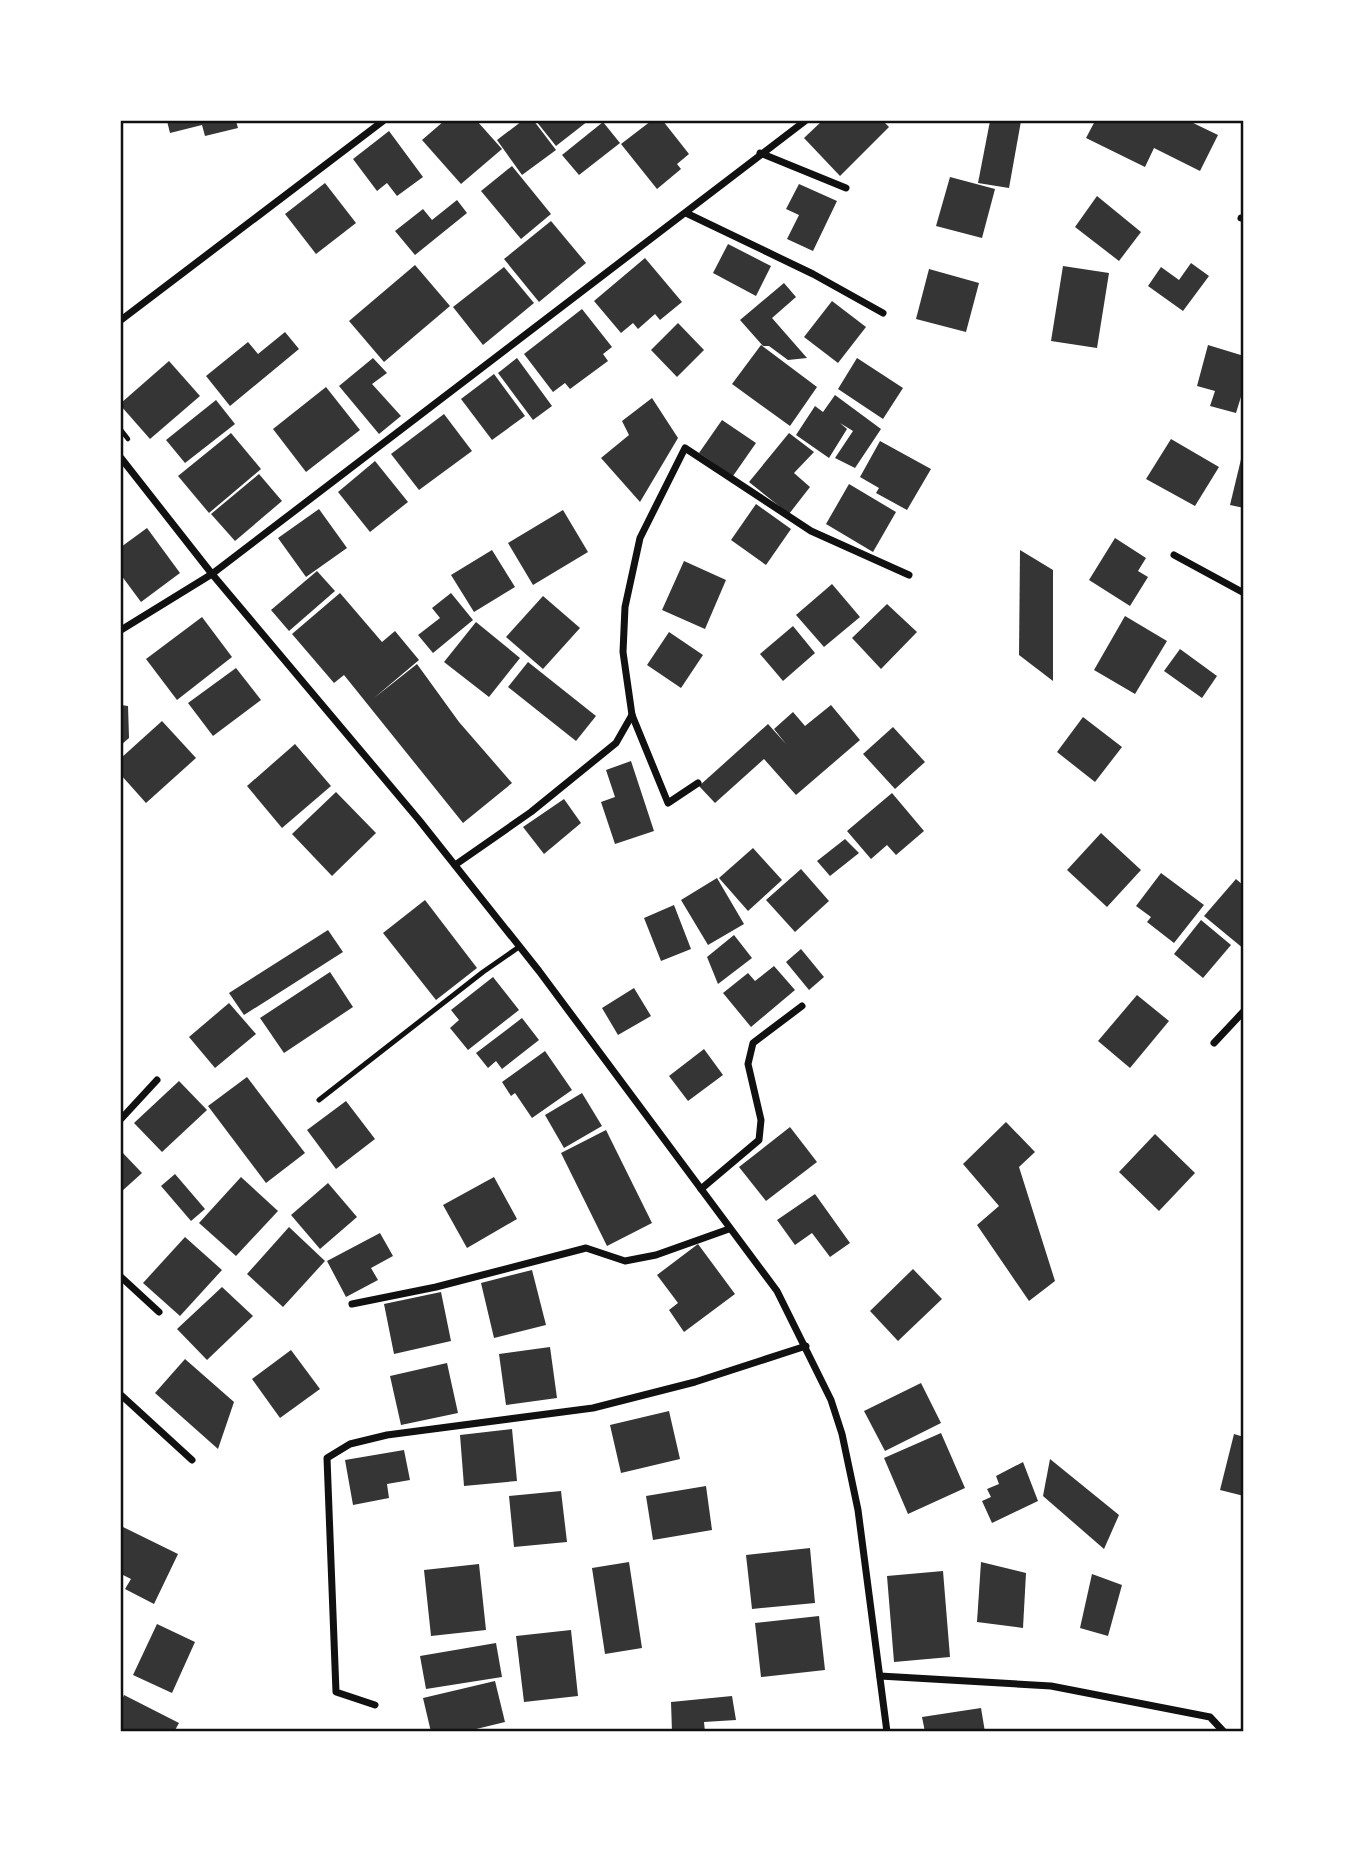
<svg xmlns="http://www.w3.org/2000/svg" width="1365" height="1853" viewBox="0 0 1365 1853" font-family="Quicksand,sans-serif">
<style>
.building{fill:#353535}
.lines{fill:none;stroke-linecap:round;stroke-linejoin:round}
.path{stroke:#111;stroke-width:4.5}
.service{stroke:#111;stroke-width:5}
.minor{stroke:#111;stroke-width:7}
.neatline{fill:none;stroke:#111;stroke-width:2.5}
</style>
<rect width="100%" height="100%" fill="#fff"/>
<g class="building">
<path d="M167,121H236L238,128L205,136L202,125L170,133Z"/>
<path d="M444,121H477L502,149L461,184L422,140Z"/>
<path d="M522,121H534L556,150L522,175L497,140Z"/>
<path d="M536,121H588L556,146Z"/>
<path d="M651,121H663L689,154L677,164L681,169L657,189L621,144Z"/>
<path d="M822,121H883L889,127L840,176L804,138Z"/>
<path d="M990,121H1021L1009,188L978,183Z"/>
<path d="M1095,121H1189L1218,135L1200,171L1154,148L1145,167L1086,138Z"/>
<path d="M603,122L620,143L579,175L562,155Z"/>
<path d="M389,131L423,177L397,196L387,183L377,191L353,159Z"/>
<path d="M512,166L551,214L521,239L481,191Z"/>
<path d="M950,177L995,189L982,238L936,226Z"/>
<path d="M325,183L356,223L316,254L285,214Z"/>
<path d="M799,184L837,201L813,251L787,239L799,215L786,209Z"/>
<path d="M1097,196L1141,232L1119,261L1075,227Z"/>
<path d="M457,200L467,213L415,255L395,231L423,209L432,220Z"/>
<path d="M551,221L586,263L539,302L504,259Z"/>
<path d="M728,244L771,266L756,296L713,273Z"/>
<path d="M645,258L682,302L660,320L655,314L638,329L633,323L621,333L594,301Z"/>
<path d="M1191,263L1209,276L1183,311L1148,286L1161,267L1179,280Z"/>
<path d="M415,265L450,306L384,362L349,321Z"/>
<path d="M1063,266L1109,273L1097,348L1051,341Z"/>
<path d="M504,267L534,303L483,345L453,307Z"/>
<path d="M929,269L979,283L966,332L916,319Z"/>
<path d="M784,283L796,297L772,318L807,358L788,360L769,346H763L740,320Z"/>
<path d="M832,301L866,327L838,363L804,337Z"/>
<path d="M582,309L612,347L603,354L608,361L570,389L565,383L553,392L524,354Z"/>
<path d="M678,323L704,350L677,377L651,350Z"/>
<path d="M285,332L299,349L230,406L206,376L248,342L258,354Z"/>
<path d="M761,345L817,387L790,426L732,384Z"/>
<path d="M1208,345L1244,356V387L1236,413L1210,406L1215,391L1197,386Z"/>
<path d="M373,358L387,373L372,384L401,416L379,434L339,386Z"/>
<path d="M517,358L552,406L533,420L498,373Z"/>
<path d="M857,358L903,388L883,419L838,389Z"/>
<path d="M169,361L200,396L150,439L121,406V403Z"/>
<path d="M494,374L525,416L492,440L461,399Z"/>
<path d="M326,387L360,430L306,472L273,429Z"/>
<path d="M835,395L881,429L855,468L835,458L853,431L840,423L847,429L829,458L796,435L815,406L823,412Z"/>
<path d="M652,398L678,438L640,502L601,458L629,435L622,421Z"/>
<path d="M216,400L235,424L185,463L166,440Z"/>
<path d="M444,414L472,451L419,490L391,454Z"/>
<path d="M722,420L756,443L733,476L699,453Z"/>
<path d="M231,433L261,469L209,513L178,476Z"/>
<path d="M789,433L814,452L794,473L810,487L789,514L749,482Z"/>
<path d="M1171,439L1219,467L1195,506L1146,479Z"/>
<path d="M880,441L931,469L907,510L876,493L879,488L860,477Z"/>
<path d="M1243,451H1244V508L1230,505Z"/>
<path d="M375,461L408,502L370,532L338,492Z"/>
<path d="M259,474L282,501L235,541L211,514Z"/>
<path d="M849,484L896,512L873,552L826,524Z"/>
<path d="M756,504L791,529L766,565L731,540Z"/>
<path d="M319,509L347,548L306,577L278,538Z"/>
<path d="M563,510L588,552L533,585L508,543Z"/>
<path d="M147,528L180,573L141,602L121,575V547Z"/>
<path d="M1115,538L1146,558L1138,571L1148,577L1130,606L1089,580Z"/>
<path d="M492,550L515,587L474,612L451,575Z"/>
<path d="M1020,550L1053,570V681L1019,655Z"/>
<path d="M684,561L726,580L705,629L662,610Z"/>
<path d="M317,571L335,591L289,631L271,610Z"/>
<path d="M832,584L860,617L824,647L796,615Z"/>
<path d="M340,593L382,642L395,631L419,660L374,698L417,664L459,722L512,783L463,823L344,675L334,683L292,634Z"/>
<path d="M451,593L473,620L433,653L418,635L440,618L432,608Z"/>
<path d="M543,596L580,628L543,669L506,637Z"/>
<path d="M887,604L917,632L881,669L852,638Z"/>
<path d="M1125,616L1167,641L1135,694L1094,670Z"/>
<path d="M202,617L232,657L177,700L146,659Z"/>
<path d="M476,622L520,658L489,697L444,662Z"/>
<path d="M793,626L815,653L783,681L760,654Z"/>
<path d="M669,632L703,655L681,688L647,665Z"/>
<path d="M1180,649L1217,676L1202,698L1164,671Z"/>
<path d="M528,662L596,716L576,741L508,687Z"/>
<path d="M236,668L261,700L213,736L188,703Z"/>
<path d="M121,705L128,706L129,738L121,745Z"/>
<path d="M831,705L860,740L796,795L764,759L715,803L699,786L768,724L786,744L774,729L793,712L805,726Z"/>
<path d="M1083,717L1122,747L1095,782L1057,752Z"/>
<path d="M162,721L196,758L146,803L121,775V758Z"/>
<path d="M893,727L925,762L895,789L863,754Z"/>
<path d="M295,744L331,786L282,828L247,786Z"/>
<path d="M631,761L654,831L615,844L601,802L615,797L606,770Z"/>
<path d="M336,792L376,833L332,876L292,834Z"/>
<path d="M892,793L924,831L896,855L887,845L871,859L847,831Z"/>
<path d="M564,799L581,823L544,854L523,827Z"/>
<path d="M1101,833L1141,870L1107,907L1067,870Z"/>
<path d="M845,839L859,853L830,876L817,861Z"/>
<path d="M753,848L782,880L748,911L719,878Z"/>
<path d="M801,869L829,901L795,932L766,900Z"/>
<path d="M1161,873L1204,905L1174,943L1147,922L1151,917L1136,906Z"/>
<path d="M717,878L744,924L708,945L681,900Z"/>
<path d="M1236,879L1244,886V949L1204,916Z"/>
<path d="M425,900L477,968L436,1000L383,933Z"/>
<path d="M674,905L691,949L661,961L644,918Z"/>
<path d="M1201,920L1231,945L1203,978L1174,954Z"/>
<path d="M328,930L343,952L244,1015L229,993Z"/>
<path d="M734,935L752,958L718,984L707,957Z"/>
<path d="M801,949L824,977L809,990L786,962Z"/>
<path d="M774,966L795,990L751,1027L723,993L748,973L755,981Z"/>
<path d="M330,972L353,1007L284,1053L260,1018Z"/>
<path d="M493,977L519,1010L468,1050L450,1028L459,1020L451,1010Z"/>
<path d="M634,988L651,1016L618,1035L602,1008Z"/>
<path d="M1137,995L1169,1021L1130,1068L1098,1041Z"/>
<path d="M229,1003L256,1034L215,1068L189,1037Z"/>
<path d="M522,1018L539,1040L502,1069L496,1061L488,1068L476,1053Z"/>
<path d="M704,1049L723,1075L688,1101L669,1076Z"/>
<path d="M545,1051L572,1090L532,1118L515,1093L511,1096L502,1082Z"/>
<path d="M247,1077L305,1153L266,1183L208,1106Z"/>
<path d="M179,1081L207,1110L162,1152L134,1123Z"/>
<path d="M582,1093L602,1126L564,1148L545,1115Z"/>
<path d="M346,1101L375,1139L336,1169L307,1130Z"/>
<path d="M1006,1122L1035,1152L1019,1167L1055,1281L1029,1301L977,1225L999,1206L963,1164Z"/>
<path d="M790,1127L817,1162L766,1201L739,1167Z"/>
<path d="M606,1130L652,1223L607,1246L561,1153Z"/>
<path d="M1155,1134L1195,1173L1159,1211L1119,1172Z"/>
<path d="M121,1151L142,1173L121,1192Z"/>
<path d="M175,1174L205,1209L191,1221L161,1186Z"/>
<path d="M241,1177L278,1211L236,1256L199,1223Z"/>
<path d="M494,1177L517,1219L467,1248L443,1205Z"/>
<path d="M328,1183L357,1217L320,1249L291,1215Z"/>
<path d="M815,1194L850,1243L830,1257L812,1233L795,1245L777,1220Z"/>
<path d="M289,1227L325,1261L283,1307L247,1274Z"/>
<path d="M380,1233L393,1256L371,1268L378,1280L346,1297L327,1261Z"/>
<path d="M185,1237L222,1270L180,1316L143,1283Z"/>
<path d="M698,1244L735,1294L684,1332L669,1310L678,1303L657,1275Z"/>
<path d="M913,1269L942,1299L898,1341L870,1311Z"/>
<path d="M532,1270L546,1325L494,1338L481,1283Z"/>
<path d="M222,1287L253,1316L207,1360L177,1329Z"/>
<path d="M441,1292L451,1341L394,1354L384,1304Z"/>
<path d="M550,1347L557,1398L506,1405L499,1354Z"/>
<path d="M291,1350L320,1389L280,1418L252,1379Z"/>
<path d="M185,1359L234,1402L218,1449L155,1393Z"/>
<path d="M447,1363L458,1413L401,1425L390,1376Z"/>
<path d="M921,1383L941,1423L885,1451L864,1411Z"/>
<path d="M669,1411L680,1459L621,1473L610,1425Z"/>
<path d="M512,1429L517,1481L464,1486L460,1435Z"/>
<path d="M941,1433L965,1488L908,1514L884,1458Z"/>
<path d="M1234,1434L1244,1437V1496L1220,1490Z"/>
<path d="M404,1450L410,1480L387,1484L389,1498L353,1505L345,1460Z"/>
<path d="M1050,1459L1119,1515L1104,1549L1043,1496Z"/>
<path d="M1023,1462L1038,1501L992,1523L982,1501L991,1497L987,1489L999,1484L996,1476Z"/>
<path d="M706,1486L712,1530L653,1540L646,1496Z"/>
<path d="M561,1491L567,1542L514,1547L509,1496Z"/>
<path d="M123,1527L178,1554L154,1604L125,1589L131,1579L121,1574Z"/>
<path d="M810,1548L815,1603L752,1609L746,1555Z"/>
<path d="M629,1562L642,1648L605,1654L592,1568Z"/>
<path d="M981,1562L1026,1573L1023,1628L977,1622Z"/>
<path d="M479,1564L486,1630L431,1636L424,1570Z"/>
<path d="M943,1571L950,1657L894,1662L887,1576Z"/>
<path d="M1092,1574L1122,1585L1108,1636L1080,1628Z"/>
<path d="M819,1616L825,1670L761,1677L755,1623Z"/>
<path d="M157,1624L195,1642L172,1693L133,1675Z"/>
<path d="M571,1630L578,1696L524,1702L516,1636Z"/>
<path d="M496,1643L502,1677L426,1689L420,1656Z"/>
<path d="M495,1681L505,1722L464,1732H431L423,1698Z"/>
<path d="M124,1695L179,1723L174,1732H121V1702Z"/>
<path d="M732,1696L736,1720L704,1722L705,1732H672L671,1702Z"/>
<path d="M981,1708L985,1732H925L922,1717Z"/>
</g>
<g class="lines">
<path class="path" d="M121,430L128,439"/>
<path class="service" d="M319,1100L483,972L519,947"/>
<g class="minor">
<path d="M760,153L846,188"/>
<path d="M686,213L813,274L883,313"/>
<path d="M1241,218L1244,219"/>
<path d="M121,320L383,121"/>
<path d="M121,458L212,574L419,820L539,971L777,1291L831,1400L842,1434L858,1510L887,1732"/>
<path d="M1174,555L1244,593"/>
<path d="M121,630L212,574L805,121"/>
<path d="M698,783L668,803L632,715L623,652L625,607L640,538L685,448L811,531L909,575"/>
<path d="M455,865L531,812L616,743L632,715"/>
<path d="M1214,1043L1244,1011"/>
<path d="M121,1119L157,1080"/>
<path d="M701,1189L759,1140L761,1120L748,1064L753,1043L802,1006"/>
<path d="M121,1277L159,1312"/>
<path d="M352,1304L436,1287L586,1248L625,1261L656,1255L729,1229"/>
<path d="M121,1395L192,1460"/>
<path d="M880,1676L1051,1686L1210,1717L1224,1732"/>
<path d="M375,1705L336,1692L327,1458L350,1444L387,1435L593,1408L695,1382L806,1346"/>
</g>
</g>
<rect width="1365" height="1853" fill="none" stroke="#ffffff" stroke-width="245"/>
<rect x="122" y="122" width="1120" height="1608" class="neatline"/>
</svg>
